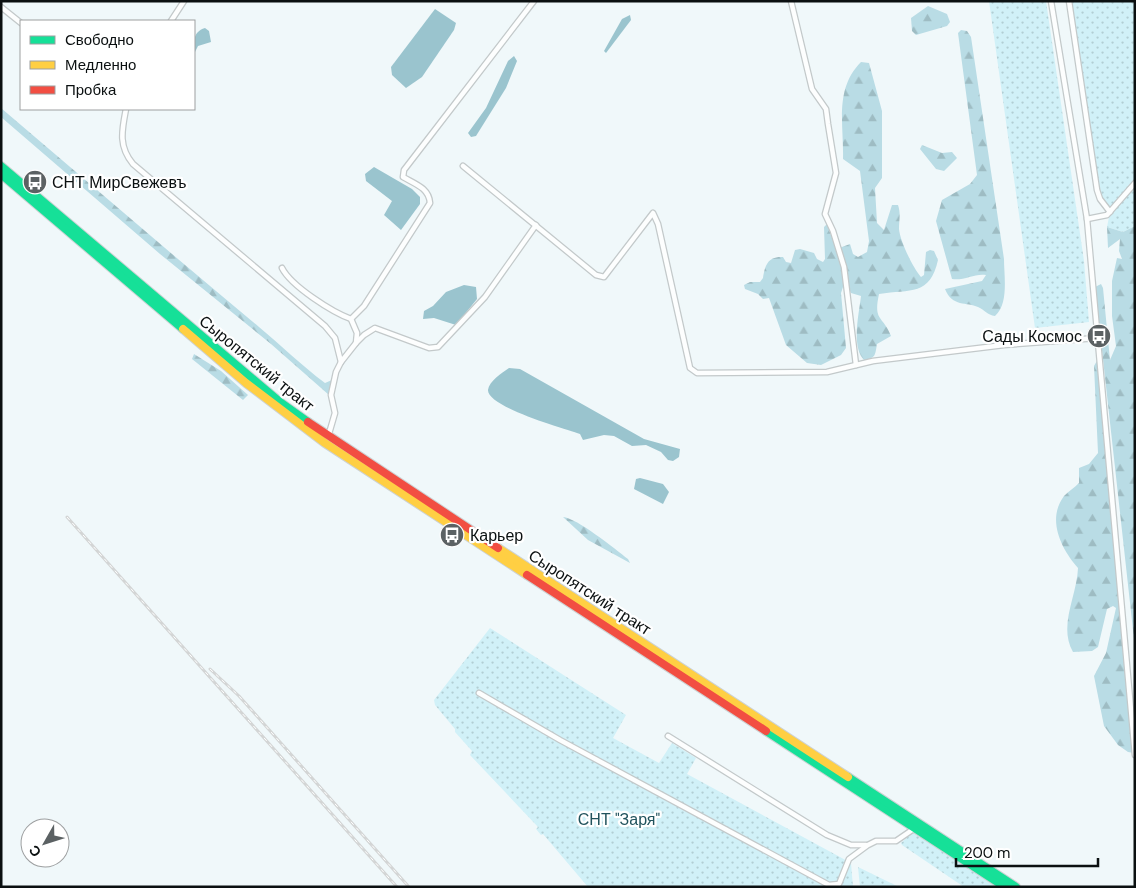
<svg xmlns="http://www.w3.org/2000/svg" width="1136" height="888" viewBox="0 0 1136 888" font-family="'DM Sans',sans-serif">
<style>
.grass{fill:url(#grass-dots)}
.forest{fill:url(#forest-firs)}
.water{fill:#9ac4ce}
.lines{fill:none;stroke-linecap:round;stroke-linejoin:round}
.street-casing{stroke:#c3c9ca;stroke-width:7}
.fast-casing{stroke:#cdd2d3;stroke-width:10}
.slow-casing{stroke:#cdd2d3;stroke-width:10}
.jam-casing{stroke:#cdd2d3;stroke-width:10}
.street{stroke:#fdfefe;stroke-width:4.5}
.fast{stroke:#16e098;stroke-width:8}
.slow{stroke:#ffcf43;stroke-width:8}
.jam{stroke:#f24e42;stroke-width:8}
.rail-casing{stroke:#d3d5d5;stroke-width:3}
.rail{stroke:#fff;stroke-width:1;stroke-dasharray:4;stroke-linecap:butt}
.labels{text-anchor:middle;stroke-width:4.5;stroke-linejoin:round;paint-order:stroke}
.poi-label{font-size:16px;fill:#0b1011;stroke:#fff;text-anchor:start}
.street-label{font-size:16px;fill:#0b1011;stroke:#fff}
.park-label{font-size:16px;fill:#21535d;stroke:#fff}
</style>
<defs>
<pattern id="grass-dots" width="8" height="8" patternUnits="userSpaceOnUse" patternTransform="scale(1.25)"><rect width="8" height="8" fill="#d1f1f8"/><path d="M2 2h.1M6 6h.1" fill="none" stroke="#b2ced4" stroke-width="1.8" stroke-linecap="round"/></pattern>
<pattern id="forest-firs" width="22" height="20" patternUnits="userSpaceOnUse" patternTransform="scale(1.25)"><rect width="22" height="20" fill="#b9dce5"/><path d="M5 1l3.5 6h-7zM16 11l3.5 6h-7z" fill="#9ebcc3"/></pattern>
</defs>
<rect width="100%" height="100%" fill="#f0f8fa"/>
<g class="grass">
<path d="M989,1H1046L1084,261L1089,322L1035,328Z"/>
<path d="M1069,1H1135V226L1123,232L1107,227L1110,212L1100,199Z"/>
<path d="M490,628L626,715L613,738L659,763L672,743L696,758L687,774L851,863L853,887H588L543,834L541,835L536,829L538,827L470,755L472,751L455,732V729L435,705L434,700Z"/>
<path d="M912,833H916L999,887H964L902,845L901,843Z"/>
<path d="M858,867L897,886L898,887H860Z"/>
</g>
<g class="forest">
<path d="M928,6L947,14L950,22L947,26L916,35L912,31L911,18Z"/>
<path d="M961,30L967,31L971,37L1004,259C1004,276 1009,304 995,316C987,315 985,310 978,307C967,302 952,307 945,289L982,281L986,275C975,273 964,281 952,279L936,221L942,200L970,184L977,175L958,33Z"/>
<path d="M861,62L869,63L882,111V178L875,188L877,223L884,230L892,205H898C901,214 899,220 899,229C900,241 913,268 921,277L924,275L926,252L930,250L934,251L938,260C930,296 911,289 879,294C873,322 883,315 891,336L877,344C875,355 876,358 864,360C851,346 859,314 861,296L851,293L848,287H843L841,293L846,348L841,355L821,365L807,363L786,345L769,298L763,299L758,294L745,289L744,285L750,282H760L763,278C765,265 768,256 783,257L786,262L791,263L795,250L800,249L814,253L817,259L823,262L825,259L824,227L827,224L835,246L842,247L850,244L853,254L858,257L867,252L869,241L860,171L843,159C844,125 834,89 861,62Z"/>
<path d="M1,108C87,181 172,255 259,327C281,345 302,366 325,383L332,380L329,395L271,344L160,254L1,117Z"/>
<path d="M922,145L942,153L952,152L957,158L944,171L936,169L920,149Z"/>
<path d="M1135,226V648L1095,287L1101,284L1103,288L1110,360L1116,346L1112,316V281L1117,258L1122,259L1119,251L1120,239L1108,248L1107,227L1123,232Z"/>
<path d="M194,354L221,371L248,395L243,400L192,359Z"/>
<path d="M1098,359L1134,753L1128,752L1118,745L1104,726L1094,676L1106,653L1116,608L1113,606L1107,609L1098,647L1092,651L1073,652C1058,626 1077,596 1078,568C1062,550 1046,520 1064,496C1068,492 1075,487 1079,483V468L1089,464L1098,453L1094,366Z"/>
<path d="M563,517C577,518 615,549 628,559L630,563L588,540Z"/>
</g>
<g class="water">
<path d="M435,9L456,23L454,30L422,77L406,88L392,75L391,67Z"/>
<path d="M630,15L631,20L606,53L604,51L622,19Z"/>
<path d="M205,28L209,31L211,42L198,46L194,54C194,43 192,32 205,28Z"/>
<path d="M514,56L517,61L506,88L476,136L471,137L468,133L486,108L508,61Z"/>
<path d="M374,167L412,189L420,197V204L401,230L384,215L392,201L366,181L365,174Z"/>
<path d="M464,285L476,287L477,299L456,325L434,318L423,319L424,311L433,306L446,292Z"/>
<path d="M509,368L520,369L644,439L680,449L679,457L673,461L668,460L661,452L646,445L632,446L614,436L604,435L583,440L580,434C565,429 487,407 488,390C489,381 502,373 509,368Z"/>
<path d="M640,478L663,484L669,492L663,504L634,489L636,479Z"/>
</g>
<g class="lines">
<g class="street-casing">
<g id="street">
<path d="M791,1L812,89L826,109L828,124L836,173L825,214L833,231L844,267L856,365"/>
<path d="M1051,1L1087,219L1135,755"/>
<path d="M1069,1L1097,190L1100,199L1110,212"/>
<path d="M1,7L21,23"/>
<path d="M171,21L184,1"/>
<path d="M126,109C122,130 118,146 133,164L325,326L335,338L341,362"/>
<path d="M463,166L596,275L604,277L653,213L658,224L690,368L697,373L827,372L873,361L1004,345L1097,338"/>
<path d="M1087,219L1107,215L1135,183"/>
<path d="M282,268C291,286 332,312 351,319L357,333L356,343L341,362L336,372L331,395L335,413L328,437"/>
<path d="M351,319L364,306L430,203C429,188 415,184 403,177L404,170L534,1"/>
<path d="M356,343L364,335L375,328L429,348L438,347L485,297L536,225"/>
<path d="M479,693L560,740L829,885L839,884L849,859L868,845L876,841H896L915,828"/>
<path d="M668,736L827,835L851,845H866"/>
</g>
</g>
<g class="fast-casing">
<g id="fast">
<path d="M1,166L280,402L308,422"/>
<path d="M1,174L183,329"/>
<path d="M766,731L1005,887"/>
<path d="M848,777L1016,887"/>
</g>
</g>
<g class="slow-casing">
<g id="slow">
<path d="M183,329L246,383L325,443L527,575"/>
<path d="M498,548L848,777"/>
</g>
</g>
<g class="jam-casing">
<g id="jam">
<path d="M308,422L498,548"/>
<path d="M527,575L766,731"/>
</g>
</g>
<use href="#street" class="street"/>
<use href="#fast" class="fast"/>
<use href="#slow" class="slow"/>
<use href="#jam" class="jam"/>
<g class="rail-casing">
<g id="rail">
<path d="M67,517L397,887"/>
<path d="M210,669L239,696L409,887"/>
</g>
</g>
<use href="#rail" class="rail"/>
</g>
<defs>
<g id="bus-disc" transform="scale(1.25)"><circle r="9.5" fill="#5b6163" stroke="#fff"/><path d="M-5-6H5V4H4V6H2V4H-2V6H-4V4H-5ZM-3.5-4V0h7V-4ZM-3.5 1.2v1.5H-2V1.2ZM2 1.2v1.5H3.5V1.2Z" fill="#fff"/></g>
</defs>
<g fill-rule="evenodd">
<use href="#bus-disc" x="35" y="182"/>
<use href="#bus-disc" x="1099" y="336"/>
<use href="#bus-disc" x="452" y="535"/>
</g>
<g class="labels">
<g class="poi-label">
<text x="52" y="188">СНТ МирСвежевъ</text>
<text x="1082" y="342" text-anchor="end">Сады Космос</text>
<text x="470" y="541">Карьер</text>
</g>
<g class="street-label">
<text transform="translate(257 363) rotate(39)" y="6">Сыропятский тракт</text>
<text transform="translate(590 592) rotate(33)" y="6">Сыропятский тракт</text>
</g>
<g class="park-label">
<text x="619" y="825">СНТ "Заря"</text>
</g>
</g>
<rect width="1136" height="888" fill="none" stroke="#0b1011" stroke-width="5"/>
<rect x="20" y="20" width="175" height="90" fill="#ffffff" stroke="#9d9fa0"/>
<rect x="30" y="36" width="25" height="8" fill="#16e098" stroke="#9d9fa0"/>
<text x="65" y="45" font-size="15" fill="#0b1011">Свободно</text>
<rect x="30" y="61" width="25" height="8" fill="#ffcf43" stroke="#9d9fa0"/>
<text x="65" y="70" font-size="15" fill="#0b1011">Медленно</text>
<rect x="30" y="86" width="25" height="8" fill="#f24e42" stroke="#9d9fa0"/>
<text x="65" y="95" font-size="15" fill="#0b1011">Пробка</text>
<g transform="translate(45 843) rotate(231)"><circle r="24" fill="#ffffff" stroke="#9d9fa0"/>
<path d="M0-4L9 19L0 12L-9 19Z" fill="#5b6163"/>
<text y="-8" font-size="14" font-weight="bold" text-anchor="middle" fill="#0b1011">С</text>
</g>
<path d="M956 858v8h142v-8" fill="none" stroke="#0b1011" stroke-width="2.5"/>
<text x="964" y="858" font-size="15" fill="#0b1011" stroke="#ffffff" stroke-width="4" paint-order="stroke">200 m</text>
</svg>
